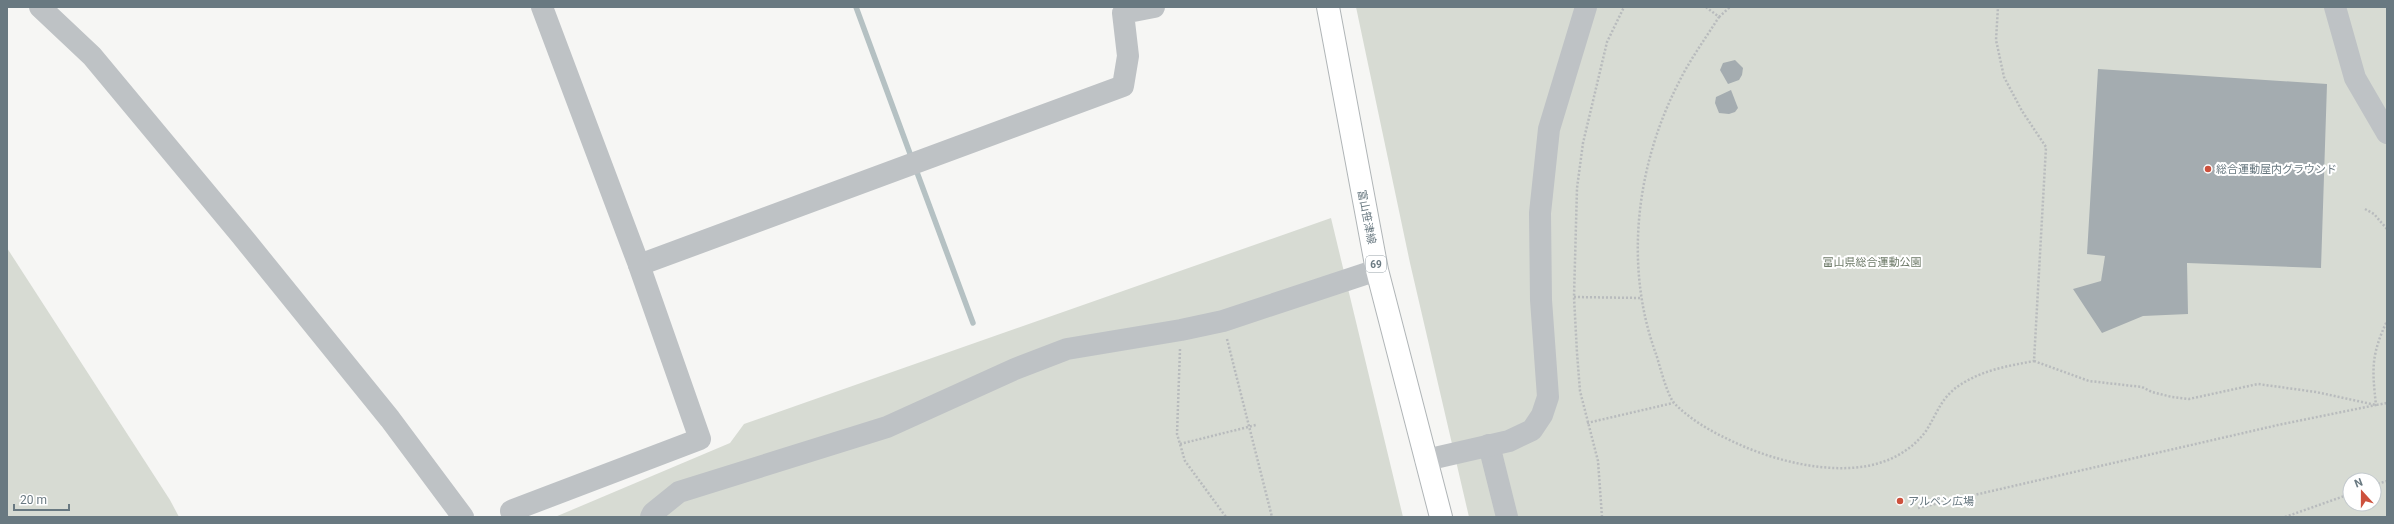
<svg xmlns="http://www.w3.org/2000/svg" width="2394" height="524" viewBox="0 0 2394 524" font-family="Roboto,'Noto Sans JP',sans-serif">
<style>
.green{fill:#d7dbd3;fill-rule:evenodd}
.lines{fill:none;stroke-linecap:round;stroke-linejoin:round}
.stream{stroke:#b5c1c3;stroke-width:5.5}
.building{fill:#a4acb0}
.major-casing{stroke:#b0b5b7;stroke-width:24}
.path{stroke:#b8bbbd;stroke-width:2.5;stroke-dasharray:2 2;stroke-linecap:butt}
.minor{stroke:#bec2c5;stroke-width:22}
.major{stroke:#fff;stroke-width:22}
.poi-dot{fill:#cd513d;stroke:#fff;stroke-width:1.5}
.labels{text-anchor:middle;stroke-width:4;stroke-linejoin:round;paint-order:stroke}
.shield{fill:#fff;stroke:#96a1a7;stroke-width:1}
.shield-label{font-size:10px;font-weight:bold;fill:#697981}
.poi-label{font-size:11px;fill:#697981;stroke:#fff;text-anchor:start}
.street-label{font-size:11px;fill:#697981;stroke:#fff}
.park-label{font-size:11px;fill:#6c7967;stroke:#fff}
</style>
<rect width="100%" height="100%" fill="#f6f6f4"/>
<g class="green">
<path d="M1356,7H2387V517H1469L1410,263ZM2350,480H2374V504H2350Z"/>
<path d="M1331,218L1403,517H555L730,443L744,424Z"/>
<path d="M7,248L170,500L179,517H7Z"/>
</g>
<g class="lines">
<g class="stream">
<path d="M856,7L912,159"/>
<path d="M915,167L973,323"/>
</g>
</g>
<g class="building">
<path d="M1735,60L1743,68L1742,75L1739,80L1728,84L1720,70L1723,63Z"/>
<path d="M2098,69L2327,84L2321,268L2187,263L2188,314L2143,316L2102,333L2073,289L2101,281L2105,256L2087,254Z"/>
<path d="M1731,90L1738,108L1735,112L1729,114L1719,113L1715,103L1716,97Z"/>
</g>
<g class="lines">
<g class="major-casing">
<path id="major" d="M1328,7L1377,270L1441,517"/>
</g>
<g class="path">
<path d="M1706,7L1719,17C1705,39 1689,61 1678,84C1636,166 1624,267 1656,354C1660,366 1667,396 1675,404C1695,424 1720,436 1745,447C1781,462 1828,473 1867,466C1890,462 1912,450 1926,431C1937,414 1941,397 1960,385C1982,370 2008,366 2034,361L2046,147L2022,111L2004,77L1996,40L1998,7"/>
<path d="M1719,17L1730,7"/>
<path d="M2365,209L2374,214L2387,229"/>
<path d="M1574,297L1641,298"/>
<path d="M1227,339L1272,517"/>
<path d="M1180,349L1177,434L1185,461L1226,517"/>
<path d="M2034,361L2089,381L2142,387L2152,392L2172,397L2189,399L2258,384L2316,392L2376,405L2387,403"/>
<path d="M1587,423L1673,403"/>
<path d="M1180,444L1256,425"/>
<path d="M2374,485L2387,481"/>
<path d="M1918,508L2278,425L2376,405C2372,369 2371,355 2387,321"/>
<path d="M1602,517L1598,461L1580,391L1577,353L1574,297L1577,188L1583,143L1607,42L1624,7"/>
<path d="M2285,517L2350,494"/>
</g>
<g class="minor">
<path d="M40,7L92,56L241,235L390,419L463,517"/>
<path d="M2335,7L2355,78L2387,133"/>
<path d="M639,265L1123,86L1128,56L1123,13L1154,7"/>
<path d="M1489,445L1507,517"/>
<path d="M1426,460L1509,441L1532,430L1542,415L1548,397L1541,300L1540,213L1549,129L1586,7"/>
<path d="M513,517L511,511L700,439L639,265L542,7"/>
<path d="M651,517L653,513L679,492L887,427L1015,369L1067,349L1181,330L1223,321L1377,270"/>
</g>
<use href="#major" class="major"/>
</g>
<g class="poi-dot">
<circle cx="2208" cy="169" r="4"/>
<circle cx="1900" cy="501" r="4"/>
</g>
<g class="labels">
<rect class="shield" x="1366" y="256" width="20" height="16" rx="3"/>
<g class="shield-label">
<text x="1376" y="268">69</text>
</g>
<g class="poi-label">
<text x="2216" y="173">総合運動屋内グラウンド</text>
<text x="1908" y="505">アルペン広場</text>
</g>
<g class="street-label">
<text transform="translate(1367 217) rotate(79)" y="4">富山笹津線</text>
</g>
<g class="park-label">
<text x="1872" y="266">富山県総合運動公園</text>
</g>
</g>
<rect width="2394" height="524" fill="none" stroke="#697981" stroke-width="16"/>
<g transform="translate(2362 492) rotate(339)"><circle r="19" fill="#ffffff" stroke="#c3c9cd"/>
<path d="M0-3L7 15L0 10L-7 15Z" fill="#cd513d"/>
<text y="-6" font-size="11" font-weight="bold" text-anchor="middle" fill="#697981">N</text>
</g>
<path d="M14 504v6h55v-6" fill="none" stroke="#697981" stroke-width="2"/>
<text x="20" y="504" font-size="12" fill="#697981" stroke="#ffffff" stroke-width="3" paint-order="stroke">20 m</text>
</svg>
